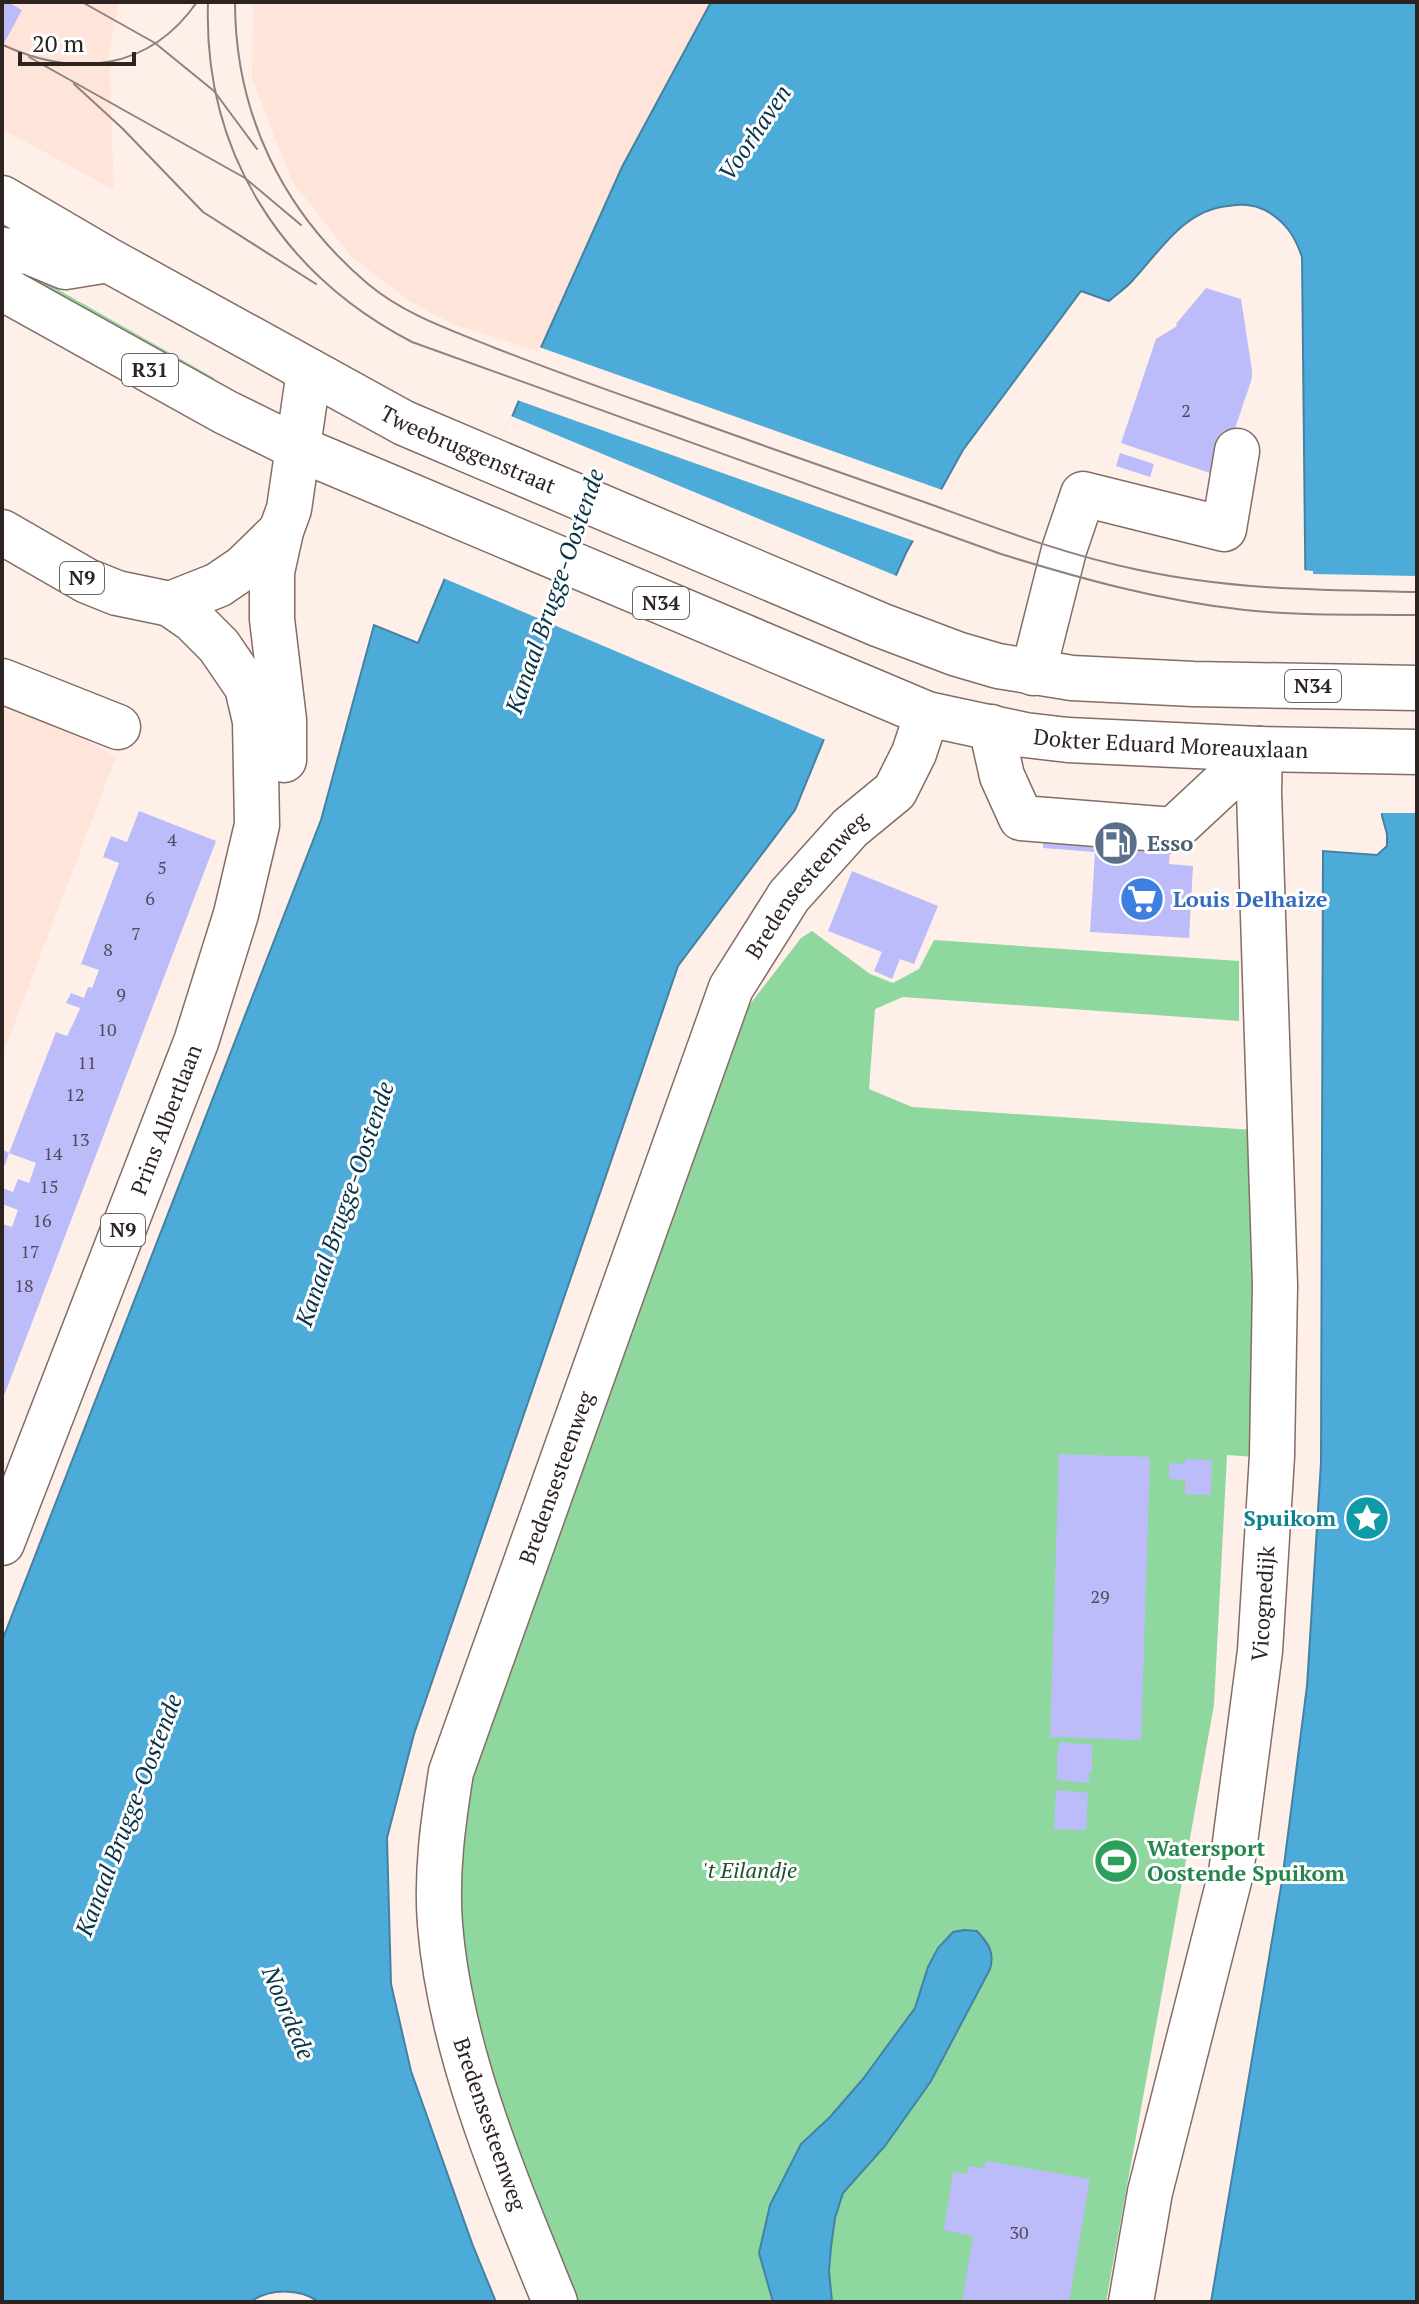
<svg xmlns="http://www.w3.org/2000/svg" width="1419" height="2304" viewBox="0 0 1419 2304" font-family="'PT Serif',serif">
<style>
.built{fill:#ffe4d9}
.green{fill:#8ed79e}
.water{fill:#4cabd9;stroke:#4382a2;stroke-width:2}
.pier{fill:#feefe9}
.building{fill:#bcbcfb}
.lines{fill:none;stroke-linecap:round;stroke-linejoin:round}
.minor-casing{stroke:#836d64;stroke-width:47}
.major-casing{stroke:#836d64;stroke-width:47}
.minor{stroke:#fff;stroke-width:44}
.major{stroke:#fff;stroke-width:44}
.tram{stroke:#8f827e;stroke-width:2}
.labels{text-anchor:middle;stroke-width:6;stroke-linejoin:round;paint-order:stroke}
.number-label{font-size:18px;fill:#514957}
.shield{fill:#fff;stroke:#6c6563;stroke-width:2}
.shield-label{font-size:20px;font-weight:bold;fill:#2d2320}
.street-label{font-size:22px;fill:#2d2320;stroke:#fff}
.service-label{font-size:22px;font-weight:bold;fill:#4e5e75;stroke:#fff;text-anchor:start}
.shop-label{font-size:22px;font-weight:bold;fill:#366cbe;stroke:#fff;text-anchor:start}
.culture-label{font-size:22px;font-weight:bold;fill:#0d838f;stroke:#fff;text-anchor:end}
.leisure-label{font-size:22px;font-weight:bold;fill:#27864d;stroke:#fff;text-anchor:start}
.park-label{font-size:22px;font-style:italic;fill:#1e532e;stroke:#fff}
.water-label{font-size:24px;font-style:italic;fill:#083447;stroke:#fff}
</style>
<rect width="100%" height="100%" fill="#feefe9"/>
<g class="built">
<path d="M2,2H119L109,50L114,190L2,129Z"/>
<path d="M253,2H711L622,167L539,352L453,324L408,300L352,257L292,181L252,78Z"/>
<path d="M2,709L66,728L116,757L2,1056Z"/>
</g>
<g class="green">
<path d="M9,269L34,276L214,378L215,382Z"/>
<path d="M812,931L870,974L893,983L919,969L934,940L1239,961V1021L903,997L875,1009L869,1089L912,1107L1253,1130L1256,1457L1227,1455L1214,1705L1106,2302H570L515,2164L458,1957L456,1823L734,1025L801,938Z"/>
</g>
<g class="water">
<path d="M711,2H1417V2302H1211L1282,1881L1307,1686L1321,1463L1323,851L1377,855L1387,846V834L1382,816L1381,646L1306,636L1302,257C1295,236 1285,221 1265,210C1252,204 1242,204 1228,206C1184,210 1160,251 1133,280C1126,288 1117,294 1109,301L1081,291L963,450L906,553L842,695L795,810L678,966L414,1734L387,1838L391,1984L411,2071L473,2246L496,2302H319C299,2288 270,2288 250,2302H2V1641L321,820L374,625L418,643L539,352L622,167Z"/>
<path d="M964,1930L977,1931C988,1943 995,1952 990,1969L931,2081L885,2146L843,2193L835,2218L831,2247L829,2271L832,2302H773L759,2253L770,2205L801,2144L830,2117L863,2079L915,2008L928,1967L938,1948L953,1932Z"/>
</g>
<g class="pier">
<path d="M539,347L945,491L917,542L517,400Z"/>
<path d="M511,416L899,577L828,741L443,578Z"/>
<path d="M1302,570L1313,571V574L1417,576V813H1378L1377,649L1303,639Z"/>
</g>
<g class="building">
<path d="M2,2H8L22,10L2,47Z"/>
<path d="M1206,288L1241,299L1252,370V378L1220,473L1216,475L1121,443L1156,339L1177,326L1176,324Z"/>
<path d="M1120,453L1154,464L1150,477L1116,466Z"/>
<path d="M1046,804L1173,812L1169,864L1193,866L1189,938L1090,932L1095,852L1043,848Z"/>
<path d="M139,811L216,841L2,1401V1224L12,1227L18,1210L2,1204V1188L13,1192L18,1179L29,1183L36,1163L9,1153L5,1165L2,1164V1149L9,1153L56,1032L67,1036L74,1022L80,1008L66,1003L71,993L84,998L88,987L92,988L99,970L81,964L119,863L103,857L111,836L127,842Z"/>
<path d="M852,871L938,906L914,964L900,959L892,979L874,971L882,952L828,931Z"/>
<path d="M1059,1454L1150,1457L1141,1740L1050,1737Z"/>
<path d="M1185,1459L1212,1460L1211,1495L1185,1494V1480L1169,1479V1463L1185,1464Z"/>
<path d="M1060,1742L1092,1745V1772L1089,1771V1783L1057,1780V1755Z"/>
<path d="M1056,1790L1088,1793L1086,1830L1054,1829Z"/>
<path d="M986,2161L1090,2179L1069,2302H962L973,2236L944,2230L953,2172L967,2174L968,2166L984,2168Z"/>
</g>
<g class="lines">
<g class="minor-casing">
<g id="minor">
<path d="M1033,673L1064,550L1083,494L1224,529L1237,451"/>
<path d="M2,681L118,727"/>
<path d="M991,727L1002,776L1021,818L1173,830L1260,749"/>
<path id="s1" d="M555,2302C507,2184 450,2052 440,1924C436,1873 443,1823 451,1772L731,988L789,896L850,828L895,791L914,753L927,714"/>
<path id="s2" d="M1131,2302L1150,2192L1231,1873L1260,1651L1272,1456L1275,1285L1259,792L1260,749"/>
</g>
</g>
<g class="major-casing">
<g id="major">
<path id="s3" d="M2,198L108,260L404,423L880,625L957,654L998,666L1072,678L1193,684L1417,688"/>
<path d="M2,250L29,252L65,267L102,261"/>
<path id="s4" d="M2,288L225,412L300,449L927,714L1025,735L1068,740L1260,749L1417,752"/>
<path d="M2,532L87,581L117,593L170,604L218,585L243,568L281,531"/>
<path d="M284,760V720L272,619V572L281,531L289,509L309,371"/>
<path id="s5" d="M2,1543L196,1042L236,914L257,825L255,721L247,687L219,646L193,620L170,604"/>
</g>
</g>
<use href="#minor" class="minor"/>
<use href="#major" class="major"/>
<g class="tram">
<path d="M82,2L155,43L214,91L257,149"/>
<path d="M208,2C203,151 281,274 412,342L1001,554C1082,579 1161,601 1245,610C1302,616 1360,614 1417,615"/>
<path d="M235,2C235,114 283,212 368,284C405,315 451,330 495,348C547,368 598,387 650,405C742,438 835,471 927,503C996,528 1066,555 1139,570C1232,590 1322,590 1417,592"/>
<path d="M3,45C75,78 149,71 197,2"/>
<path d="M29,57L245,178L301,225"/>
<path d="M74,84L123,129L203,212L316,284"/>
</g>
</g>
<defs>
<g id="fuel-disc" transform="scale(2.3)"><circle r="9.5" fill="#5c6f8a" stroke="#fff"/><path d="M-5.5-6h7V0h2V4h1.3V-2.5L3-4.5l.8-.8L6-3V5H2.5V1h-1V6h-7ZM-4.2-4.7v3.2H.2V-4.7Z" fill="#fff"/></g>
<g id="supermarket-disc" transform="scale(2.3)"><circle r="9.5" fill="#3f7fe0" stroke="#fff"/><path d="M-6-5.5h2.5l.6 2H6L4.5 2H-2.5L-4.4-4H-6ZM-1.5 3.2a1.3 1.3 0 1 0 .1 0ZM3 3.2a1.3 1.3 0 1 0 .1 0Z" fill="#fff"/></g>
<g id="sight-disc" transform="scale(2.3)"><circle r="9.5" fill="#0f9aa8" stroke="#fff"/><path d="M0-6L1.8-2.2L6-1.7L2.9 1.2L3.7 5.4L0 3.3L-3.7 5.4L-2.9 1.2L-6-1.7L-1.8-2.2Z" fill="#fff"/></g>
<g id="stadium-disc" transform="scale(2.3)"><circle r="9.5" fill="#2e9e5b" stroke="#fff"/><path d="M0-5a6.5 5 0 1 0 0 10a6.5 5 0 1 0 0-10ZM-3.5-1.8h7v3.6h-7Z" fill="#fff"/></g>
</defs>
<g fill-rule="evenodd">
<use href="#fuel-disc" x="1116" y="843"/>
<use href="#supermarket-disc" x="1142" y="899"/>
<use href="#sight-disc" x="1367" y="1518"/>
<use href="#stadium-disc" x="1116" y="1861"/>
</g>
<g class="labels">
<g class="number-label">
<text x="1186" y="417">2</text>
<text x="172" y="846">4</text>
<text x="162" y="874">5</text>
<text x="150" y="905">6</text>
<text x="136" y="940">7</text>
<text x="108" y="956">8</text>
<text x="121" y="1001">9</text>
<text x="107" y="1036">10</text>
<text x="87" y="1069">11</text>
<text x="75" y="1101">12</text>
<text x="80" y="1146">13</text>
<text x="53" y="1160">14</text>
<text x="49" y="1193">15</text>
<text x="42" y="1227">16</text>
<text x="30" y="1258">17</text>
<text x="24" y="1292">18</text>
<text x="1100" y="1603">29</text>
<text x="1019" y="2239">30</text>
</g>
<g class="shield">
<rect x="122" y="354" width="56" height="32" rx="6"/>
<rect x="60" y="562" width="44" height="32" rx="6"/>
<rect x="633" y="587" width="56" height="32" rx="6"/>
<rect x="1285" y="670" width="56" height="32" rx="6"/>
<rect x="101" y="1214" width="44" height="32" rx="6"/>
</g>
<g class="shield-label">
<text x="150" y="377">R31</text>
<text x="82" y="585">N9</text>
<text x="661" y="610">N34</text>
<text x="1313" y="693">N34</text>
<text x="123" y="1237">N9</text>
</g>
<g class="street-label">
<text dy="8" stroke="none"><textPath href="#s3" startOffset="530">Tweebruggenstraat</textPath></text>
<text dy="8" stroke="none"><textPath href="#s4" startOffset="1266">Dokter Eduard Moreauxlaan</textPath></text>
<text dy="8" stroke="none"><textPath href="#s1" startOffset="1510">Bredensesteenweg</textPath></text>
<text dy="8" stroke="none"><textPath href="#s5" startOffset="454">Prins Albertlaan</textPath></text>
<text dy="8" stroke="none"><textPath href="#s1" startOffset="862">Bredensesteenweg</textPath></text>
<text dy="8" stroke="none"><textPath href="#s2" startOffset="712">Vicognedijk</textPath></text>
<text transform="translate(490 2124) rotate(71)" y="8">Bredensesteenweg</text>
</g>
<g class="service-label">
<text x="1147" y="851">Esso</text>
</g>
<g class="shop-label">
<text x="1173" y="907">Louis Delhaize</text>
</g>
<g class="culture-label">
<text x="1336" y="1526">Spuikom</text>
</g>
<g class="leisure-label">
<text x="1147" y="1856">Watersport<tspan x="1147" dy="25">Oostende Spuikom</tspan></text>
</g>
<g class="park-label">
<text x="750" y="1878">'t Eilandje</text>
</g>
<g class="water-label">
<text transform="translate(755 133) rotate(-56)" y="8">Voorhaven</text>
<text transform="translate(555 591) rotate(-71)" y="8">Kanaal Brugge-Oostende</text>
<text transform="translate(345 1204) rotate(-71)" y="8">Kanaal Brugge-Oostende</text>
<text transform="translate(129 1815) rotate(-69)" y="8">Kanaal Brugge-Oostende</text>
<text transform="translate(288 2013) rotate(67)" y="8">Noordede</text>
</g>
</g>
<rect width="1419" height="2304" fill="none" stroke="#2d2320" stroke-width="8"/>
<path d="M20 52v12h114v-12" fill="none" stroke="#2d2320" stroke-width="4"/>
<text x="32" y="52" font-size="24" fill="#2d2320" stroke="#ffffff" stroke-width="6" paint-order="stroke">20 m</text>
</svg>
